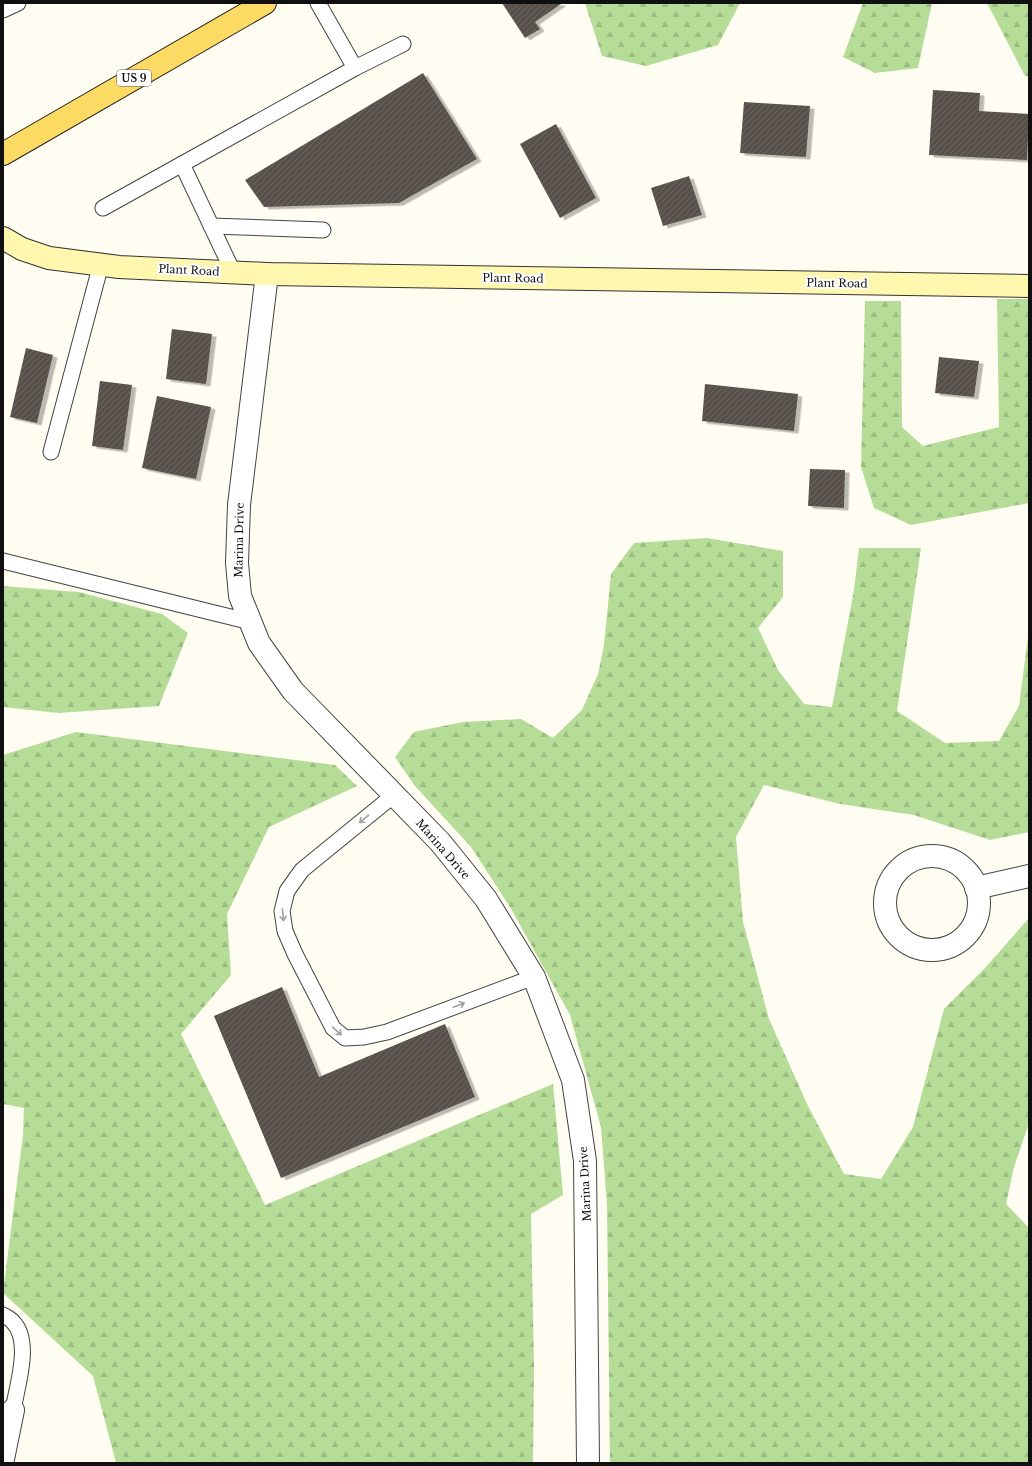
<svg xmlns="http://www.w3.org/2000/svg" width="1032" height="1466" viewBox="0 0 1032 1466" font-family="'Libre Baskerville',serif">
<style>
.forest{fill:url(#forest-firs)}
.building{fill:url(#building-hatch);filter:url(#shadow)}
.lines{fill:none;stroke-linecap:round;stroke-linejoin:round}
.lane-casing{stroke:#434343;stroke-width:17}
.street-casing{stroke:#434343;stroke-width:24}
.secondary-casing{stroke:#323232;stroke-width:24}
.primary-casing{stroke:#212121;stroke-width:24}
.lane{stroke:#fff;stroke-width:15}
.street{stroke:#fff;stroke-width:22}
.secondary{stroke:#fff7ad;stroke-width:22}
.primary{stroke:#fdda64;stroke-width:22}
.oneway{stroke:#9f9f9f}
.labels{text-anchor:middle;stroke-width:4;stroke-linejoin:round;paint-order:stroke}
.shield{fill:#fff;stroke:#585858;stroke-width:1}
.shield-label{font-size:10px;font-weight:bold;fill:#101010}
.street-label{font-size:11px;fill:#101010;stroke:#fff}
</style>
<defs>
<pattern id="forest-firs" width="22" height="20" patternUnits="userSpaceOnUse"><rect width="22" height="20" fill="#b6dd98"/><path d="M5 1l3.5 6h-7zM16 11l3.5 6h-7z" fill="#9bbd82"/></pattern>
<pattern id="building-hatch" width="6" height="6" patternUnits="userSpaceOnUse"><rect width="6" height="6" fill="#59514b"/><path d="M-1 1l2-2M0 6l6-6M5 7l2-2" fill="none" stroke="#6c6561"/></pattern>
<filter id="shadow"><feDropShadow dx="4.5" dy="2.5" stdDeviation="0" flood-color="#0004"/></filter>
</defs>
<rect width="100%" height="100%" fill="#fffdf2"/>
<g class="forest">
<path d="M585,3H740L718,45L646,66L602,56Z"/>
<path d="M863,3H932L918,68L875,73L843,57Z"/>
<path d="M987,3H1029V76H1025Z"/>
<path d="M997,299H1029V503L911,525L874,508L861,467L865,301H901L902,427L923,446L999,427Z"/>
<path d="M707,538L783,551V597L758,628L778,670L804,704L832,707L854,590L859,548H921L897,711L945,743L999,741L1019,706L1029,629V832L990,840L914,815L840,804L764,785L736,837L743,922L769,1019L808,1106L844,1174L881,1179L913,1127L944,1009L985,968L1029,918V1123L1014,1167L1006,1204L1029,1228V1463H610L607,1205L601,1127L570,1015L510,907L471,847L415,786L395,757L414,732L463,722L521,719L553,738L582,710L598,674L604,645L611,574L634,543Z"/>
<path d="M3,586L79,592L162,614L188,633L159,706L58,713L3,707Z"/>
<path d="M76,732L335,765L357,786L269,827L227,914L231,975L181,1034L265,1205L553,1084L563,1195L531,1214L534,1366L533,1463H116L93,1376L3,1293L23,1135L24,1108L3,1104V755Z"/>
</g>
<g class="building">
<path d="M502,3H560L561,4L535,22L540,29L525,38Z"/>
<path d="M423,73L477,159L399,203L264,207L245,180Z"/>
<path d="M933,90L980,93L979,111L1029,114L1027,160L929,155Z"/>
<path d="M744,102L810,106L806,157L740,153Z"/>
<path d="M556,124L596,198L560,218L520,144Z"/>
<path d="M689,176L702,215L663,226L651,188Z"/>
<path d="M172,329L212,334L206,384L166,379Z"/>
<path d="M26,348L53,355L37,423L10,417Z"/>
<path d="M939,357L979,361L974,397L935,393Z"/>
<path d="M100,381L132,385L123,450L92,446Z"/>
<path d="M705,384L798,394L794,431L702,421Z"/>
<path d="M157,396L211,407L196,479L142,468Z"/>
<path d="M810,469L845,470L844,508L808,506Z"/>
<path d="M282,987L319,1077L445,1024L475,1097L281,1178L214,1016Z"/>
</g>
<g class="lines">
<g class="lane-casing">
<g id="lane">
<path d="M318,3L355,68L403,44"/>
<path d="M3,10L18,3"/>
<path d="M182,164L233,272"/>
<path d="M103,208L355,68"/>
<path d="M211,226L323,230"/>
<path d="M51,452L101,264"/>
<path d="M3,561L251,622"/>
<path d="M394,795L302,870L287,891L282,911L285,931L295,954L333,1028L345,1038L364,1037L387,1032L534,977"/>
<path d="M3,1315C6,1317 11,1319 13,1322C32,1341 17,1386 13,1410"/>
</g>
</g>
<g class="street-casing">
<g id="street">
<path d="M267,274L239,505L237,563L240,596L259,643L293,691L440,842L486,899L534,977L573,1080L585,1161L588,1463"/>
<circle cx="932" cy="903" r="47"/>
<path d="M976,888L1029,876"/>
<path d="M3,1459L13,1410"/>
</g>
</g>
<g class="secondary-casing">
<path id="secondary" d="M3,238L22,249L49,258L119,267L267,274L1029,286"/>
</g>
<g class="primary-casing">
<path id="primary" d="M3,154L265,3"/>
</g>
<use href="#lane" class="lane"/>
<use href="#street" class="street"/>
<use href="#secondary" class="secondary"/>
<use href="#primary" class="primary"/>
</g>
<defs><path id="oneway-shaft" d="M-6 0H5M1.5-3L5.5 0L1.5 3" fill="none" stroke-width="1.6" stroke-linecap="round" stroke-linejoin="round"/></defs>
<g class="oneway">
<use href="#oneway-shaft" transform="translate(364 819) rotate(141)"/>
<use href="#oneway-shaft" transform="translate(283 915) rotate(85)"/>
<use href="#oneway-shaft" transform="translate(459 1005) rotate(-21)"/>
<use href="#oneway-shaft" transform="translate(337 1031) rotate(41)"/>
</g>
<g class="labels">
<rect class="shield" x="117" y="70" width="34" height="16" rx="3"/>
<g class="shield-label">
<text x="134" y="82">US 9</text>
</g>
<g class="street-label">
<text transform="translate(189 270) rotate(3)" y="4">Plant Road</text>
<text transform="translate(513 278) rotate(1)" y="4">Plant Road</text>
<text transform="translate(837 283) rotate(1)" y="4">Plant Road</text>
<text transform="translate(239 540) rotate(-89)" y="4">Marina Drive</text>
<text transform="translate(443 849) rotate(49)" y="4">Marina Drive</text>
<text transform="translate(585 1184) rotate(-93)" y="4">Marina Drive</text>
</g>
</g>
<rect width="1032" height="1466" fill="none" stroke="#101010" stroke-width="8"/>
</svg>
